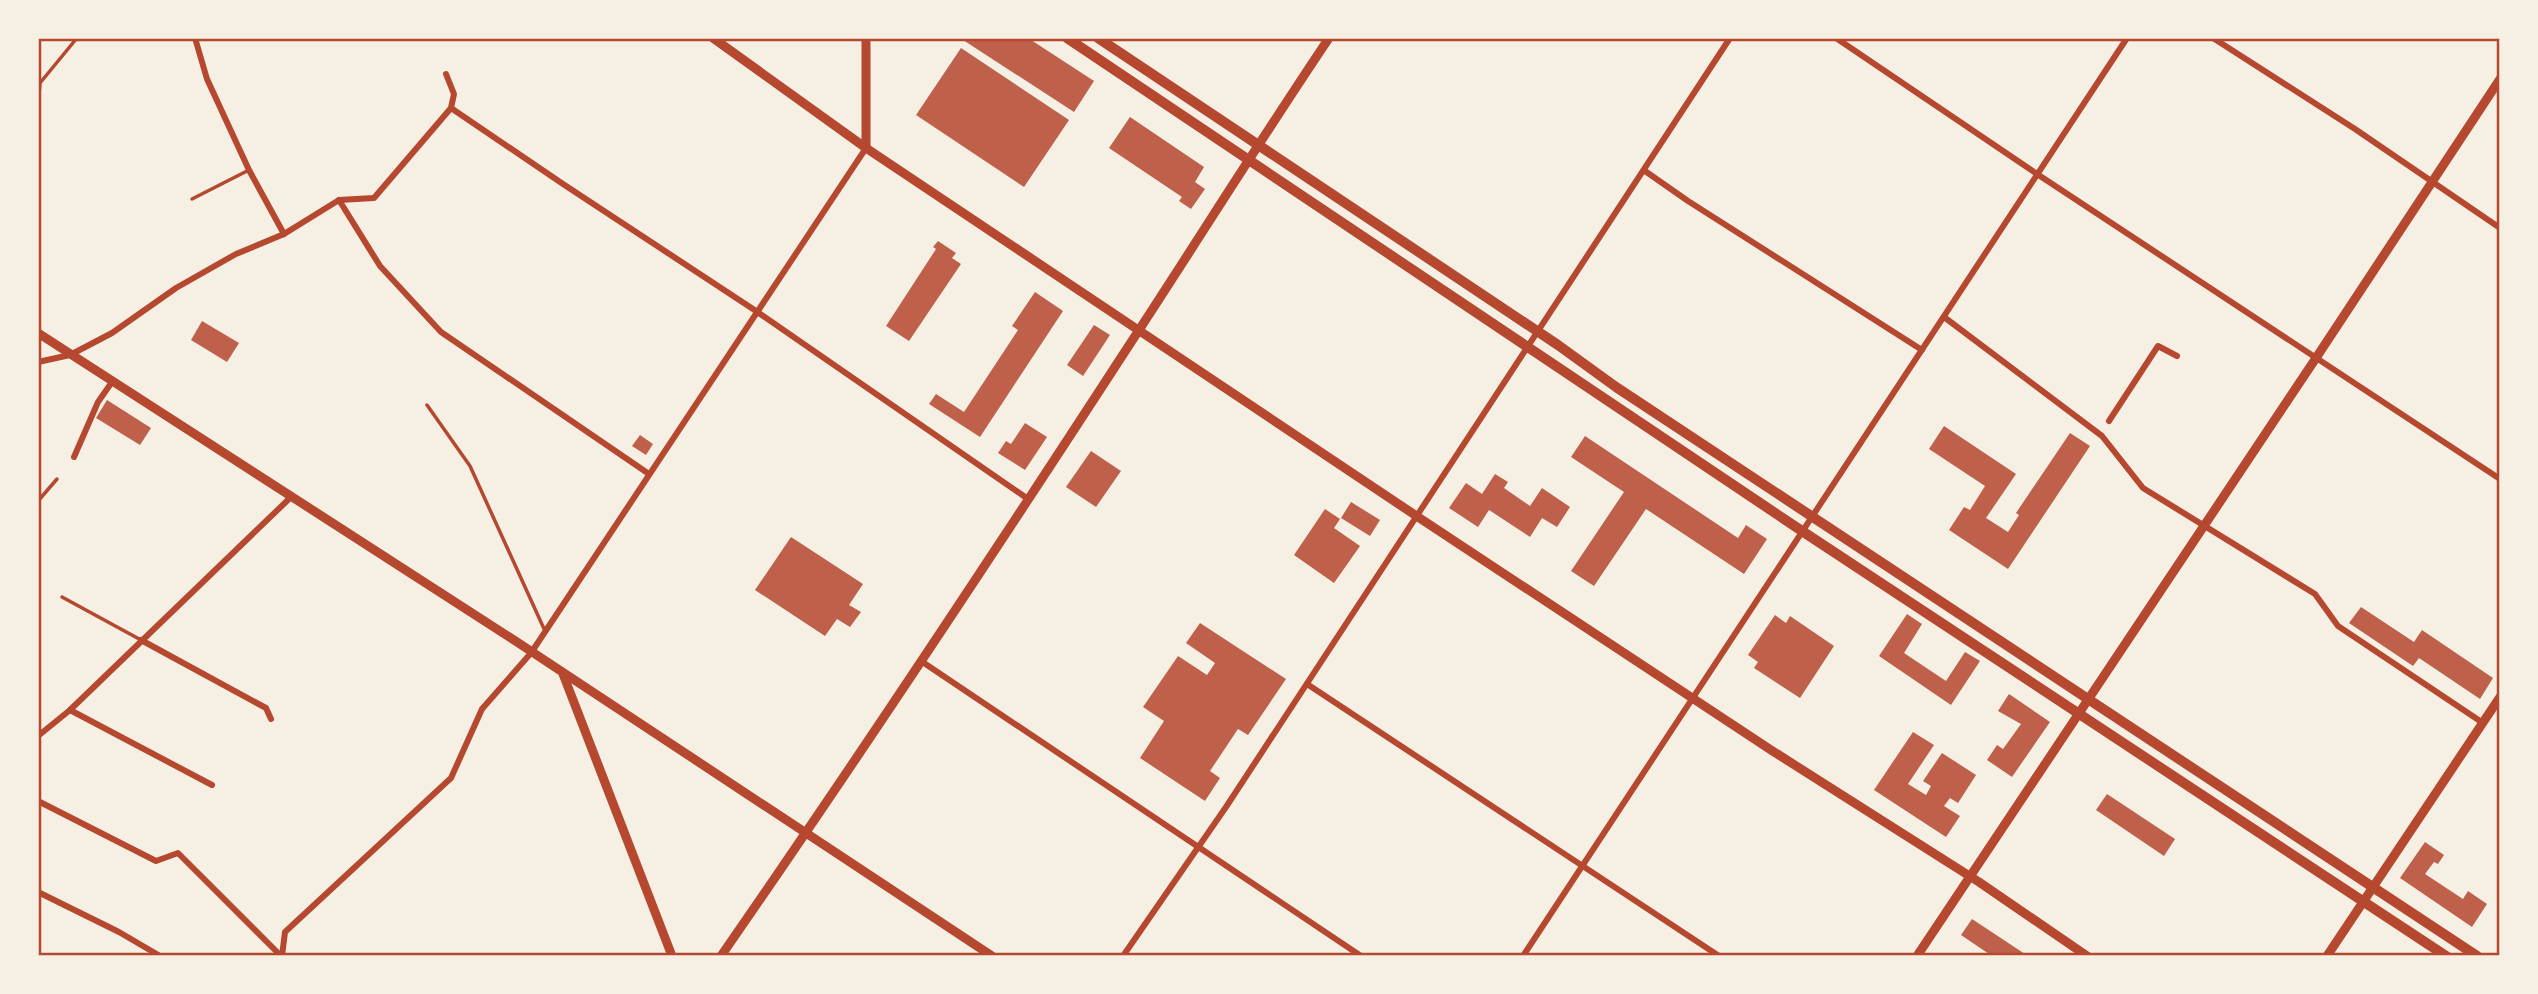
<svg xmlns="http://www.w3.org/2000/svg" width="2538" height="994" viewBox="0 0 2538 994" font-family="Arial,sans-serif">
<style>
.building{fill:#bf614a}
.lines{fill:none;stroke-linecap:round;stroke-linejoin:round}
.service{stroke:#b5482f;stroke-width:3.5}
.minor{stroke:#b5482f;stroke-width:6}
.secondary{stroke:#b5482f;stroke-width:9}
.primary{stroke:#b5482f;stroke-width:10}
.neatline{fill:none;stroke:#b5482f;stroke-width:2.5}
</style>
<rect width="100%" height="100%" fill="#f6efe4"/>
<g class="building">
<path d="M960,38H1028L1094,81L1074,112Z"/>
<path d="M961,48L1069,120L1024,187L916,115Z"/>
<path d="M1130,117L1204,167L1195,182L1205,189L1191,209L1179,201L1182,197L1109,148Z"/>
<path d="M938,241L956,253L952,258L961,264L909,341L886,326L936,249L933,247Z"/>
<path d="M1035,292L1063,311L980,437L929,404L936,394L964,412L1018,330L1012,326Z"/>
<path d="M202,321L239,343L227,362L191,340Z"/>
<path d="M1094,325L1110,335L1083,376L1067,365Z"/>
<path d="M107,400L151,428L140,445L96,418Z"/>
<path d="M1025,423L1047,437L1025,470L998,453L1006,441L1011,444Z"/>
<path d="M1944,426L2016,474L1986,518L2008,532L2019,515L2016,513L2070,433L2090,446L2008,569L1949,530L1964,507L1970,510L1985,486L1929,449Z"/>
<path d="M640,435L653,444L646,455L632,446Z"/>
<path d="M1585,436L1738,538L1746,525L1767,539L1744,574L1646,509L1594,586L1571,571L1624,492L1571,457Z"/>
<path d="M1091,451L1121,471L1096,507L1066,487Z"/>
<path d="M1495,474L1508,482L1504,488L1530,506L1542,488L1570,507L1557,527L1542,518L1530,537L1489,510L1478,527L1449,508L1466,483L1482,494Z"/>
<path d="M1351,502L1380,520L1370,536L1341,518Z"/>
<path d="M1325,509L1340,519L1334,528L1360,546L1334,583L1294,555Z"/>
<path d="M791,537L863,584L849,605L861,612L850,627L837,619L825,636L755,590Z"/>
<path d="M2361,607L2414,642L2422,630L2493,678L2480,699L2419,658L2413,666L2349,623Z"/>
<path d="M1907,614L1922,624L1904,653L1946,681L1965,652L1980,661L1951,705L1879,656Z"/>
<path d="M1775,615L1786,623L1790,616L1834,646L1800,698L1754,668L1758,662L1748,655Z"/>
<path d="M1200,623L1286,679L1248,735L1238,729L1210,771L1220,778L1205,801L1140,758L1164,721L1143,707L1178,656L1207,675L1215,663L1186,643Z"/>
<path d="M2009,694L2050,722L2012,777L1987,760L1997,745L2003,749L2021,724L1998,711Z"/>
<path d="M1913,732L1934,745L1908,784L1926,795L1931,786L1923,781L1942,753L1976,775L1958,803L1950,798L1944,806L1960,816L1946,837L1874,790Z"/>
<path d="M2107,794L2175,839L2164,856L2096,810Z"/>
<path d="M2425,842L2444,855L2438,864L2434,862L2425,874L2463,899L2468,891L2487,904L2472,927L2400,878Z"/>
<path d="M1972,919L2028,956H1992L1961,935Z"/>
</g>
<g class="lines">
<g class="service">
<path d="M38,106L40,83L77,38"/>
<path d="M192,199L249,170"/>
<path d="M427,405L470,466L545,631"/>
<path d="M38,501L57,479"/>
<path d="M62,597L141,640"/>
</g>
<g class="minor">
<path d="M195,38L207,79L249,170L284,234L339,200L380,266L441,332L649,474"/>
<path d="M1836,38L2037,174L2500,479"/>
<path d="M2213,38L2355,129L2500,228"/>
<path d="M451,108L563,184L756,311L1028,499"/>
<path d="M1645,171L1688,201L1922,350"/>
<path d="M339,200L374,198L451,108L454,94L446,74"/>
<path d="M1944,317L2102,436L2143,488L2315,594L2338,626L2483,723"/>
<path d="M38,362L70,355L112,333L176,288L236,254L284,234"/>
<path d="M2109,421L2158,346L2177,356"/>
<path d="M74,457L98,402L112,382"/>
<path d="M141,640L266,708L271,719"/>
<path d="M921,661L1361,956"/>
<path d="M1307,684L1719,956"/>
<path d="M70,710L212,785"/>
<path d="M38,736L70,710L291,497"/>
<path d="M38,801L156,861L178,853L281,956"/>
<path d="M38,892L119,932L160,956"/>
<path d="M282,956L285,932L451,778L482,709L531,653L866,148"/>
<path d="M1123,956L1226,807L1730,38"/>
<path d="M1523,956L2127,38"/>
</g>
<g class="secondary">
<path d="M713,38L866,148L1418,517L1771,750L1979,882L2087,956"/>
<path d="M866,38V148"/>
<path d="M38,333L517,642L992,956"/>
<path d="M563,674L672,956"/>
<path d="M721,956C859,757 992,556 1124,353C1193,248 1259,142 1329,38"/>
<path d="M1917,956L2316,358L2500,79"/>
<path d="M2327,956L2500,697"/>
</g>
<g class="primary">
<path d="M1067,38L1802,531L2446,956"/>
<path d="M1098,38L1558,345L1616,387L2477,956"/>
</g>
</g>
<rect width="2538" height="994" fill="none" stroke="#f6efe4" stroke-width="80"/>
<rect x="40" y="40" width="2458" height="914" class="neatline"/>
</svg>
